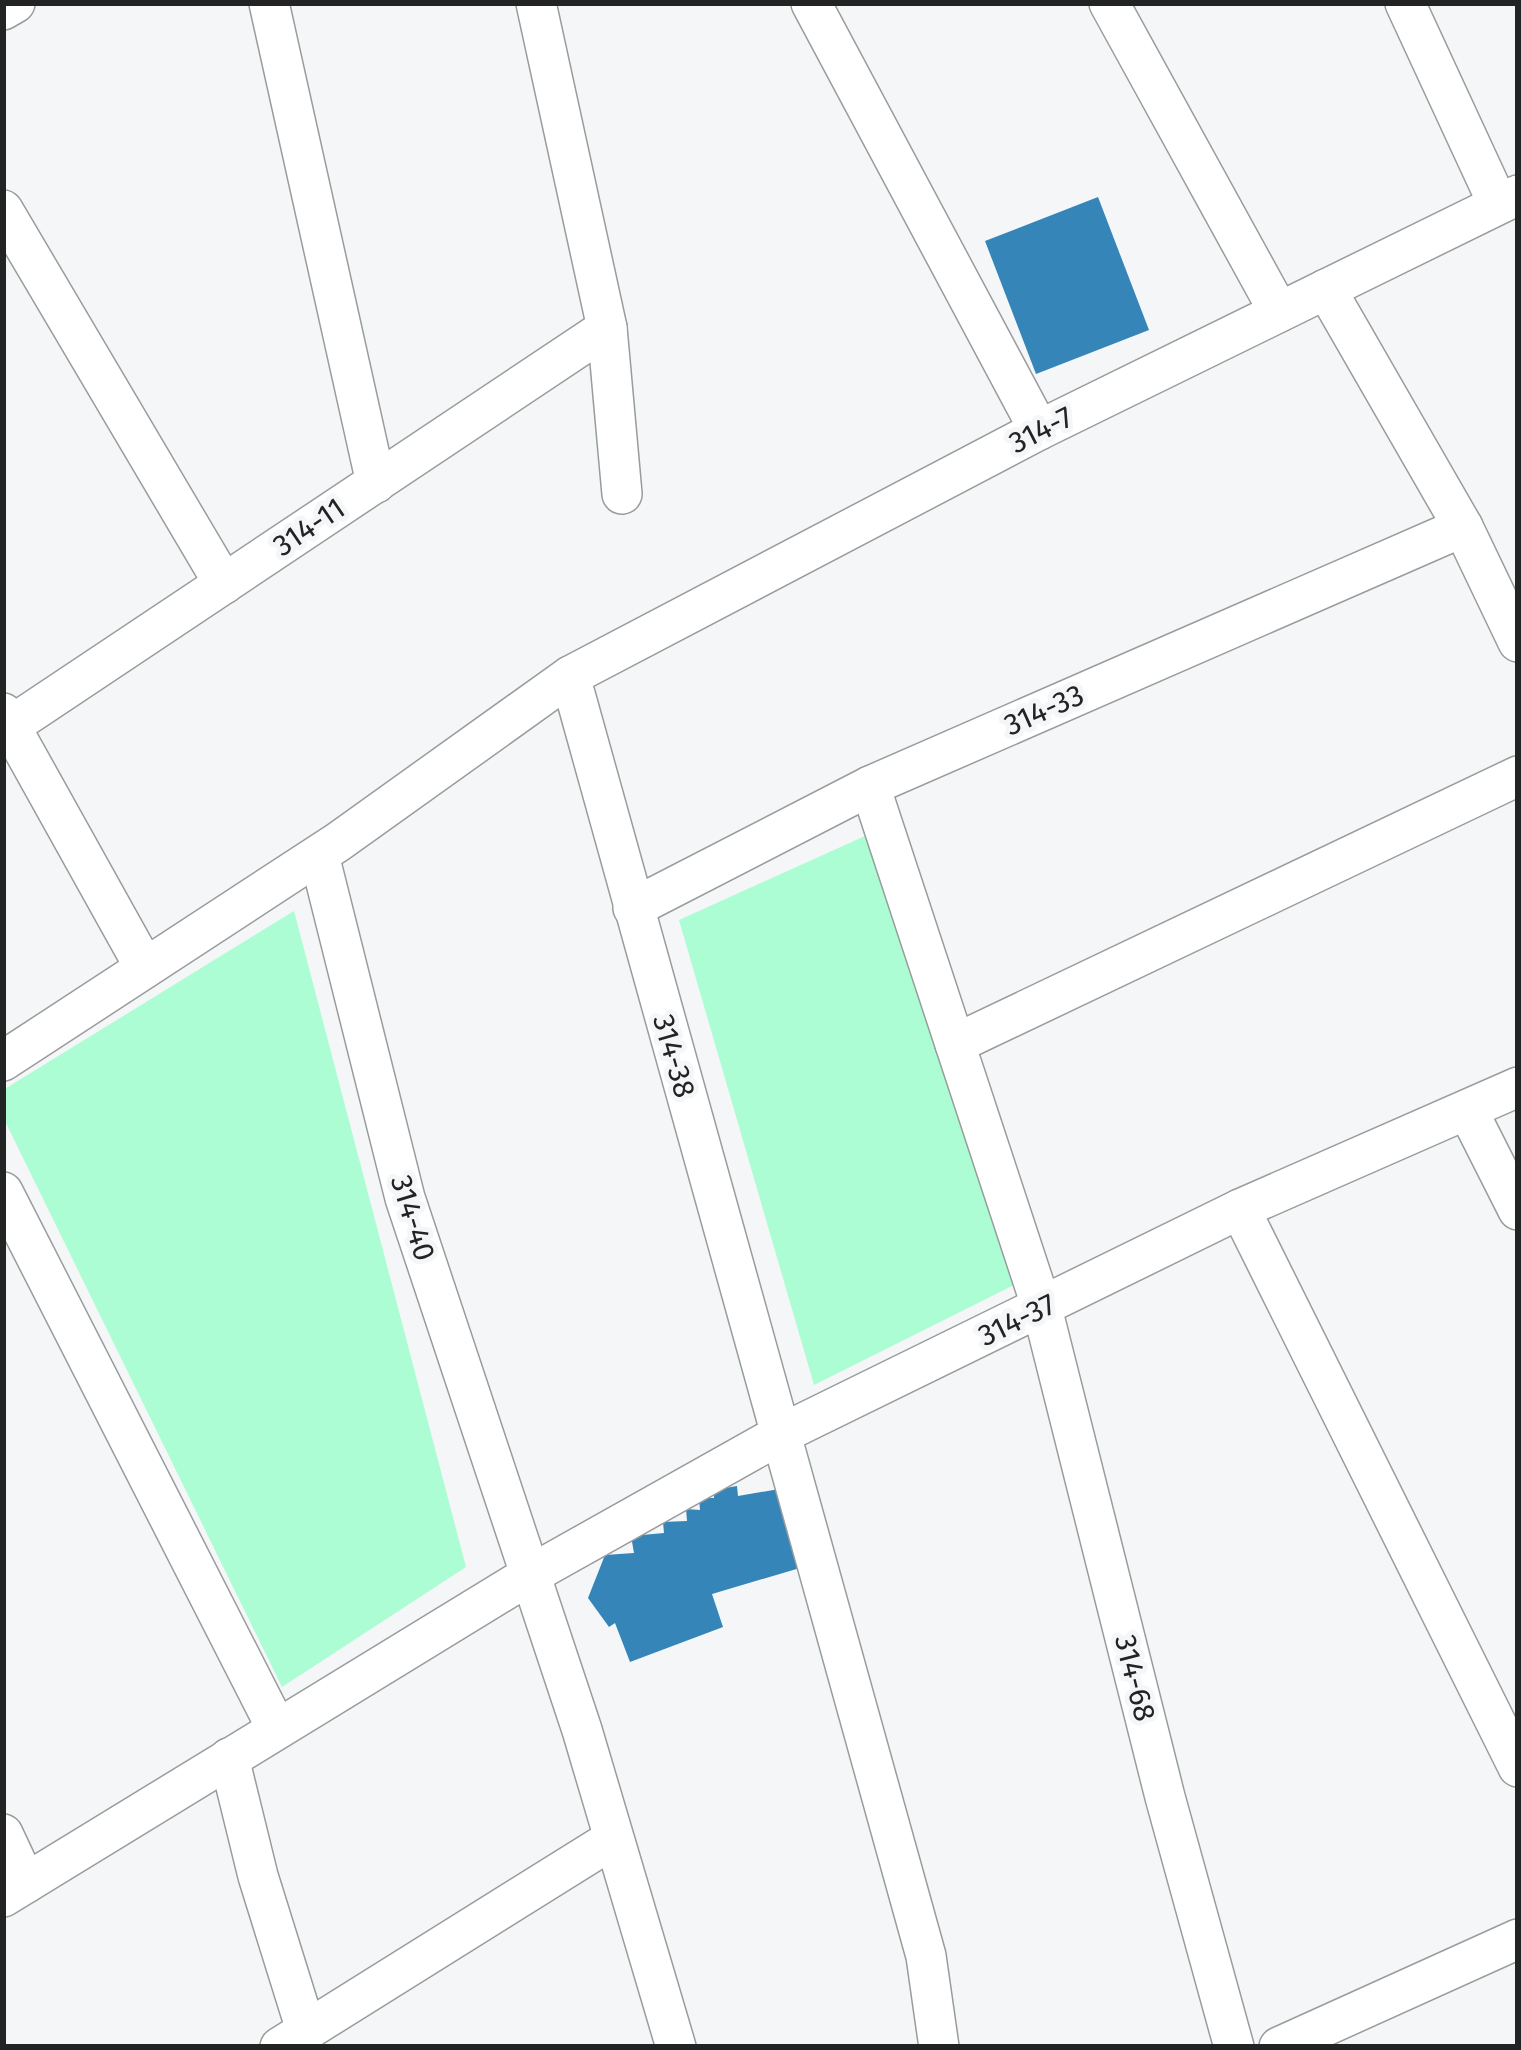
<svg xmlns="http://www.w3.org/2000/svg" width="1521" height="2050" viewBox="0 0 1521 2050" font-family="'Fira Sans',sans-serif">
<style>
.green{fill:#acfdd3}
.building{fill:#3585b9}
.lines{fill:none;stroke-linecap:round;stroke-linejoin:round}
.minor-casing{stroke:#999c9d;stroke-width:42}
.minor{stroke:#fff;stroke-width:39}
.labels{text-anchor:middle;stroke-width:10;stroke-linejoin:round;paint-order:stroke}
.street-label{font-size:30px;fill:#222323;stroke:#f4f6f8}
</style>
<rect width="100%" height="100%" fill="#f4f6f8"/>
<g class="green">
<path d="M865,836L1014,1285L814,1385L679,920Z"/>
<path d="M294,911L466,1567L282,1687L3,1117V1090Z"/>
</g>
<g class="building">
<path d="M1098,197L1149,330L1036,374L985,241Z"/>
<path d="M737,1486L738,1496L791,1487L810,1565L712,1594L723,1627L630,1662L615,1623L609,1627L588,1598L605,1555L634,1553L631,1536L664,1533L663,1522L687,1521L686,1509L700,1510L699,1498H714V1490Z"/>
</g>
<g class="lines">
<g class="minor-casing">
<g id="minor">
<path d="M269,3L376,483"/>
<path d="M536,3L607,328L622,494"/>
<path d="M811,3L1039,430"/>
<path d="M1109,3L1279,312"/>
<path d="M1405,3L1498,204"/>
<path d="M3,10L15,3"/>
<path d="M3,210L224,584"/>
<path d="M1326,289L1463,527L1518,642"/>
<path d="M570,676L926,1956L939,2047"/>
<path d="M3,713L145,968"/>
<path d="M3,731L607,328"/>
<path d="M870,786L1042,1308L1165,1797L1234,2047"/>
<path d="M319,855L405,1198L582,1730L676,2047"/>
<path d="M633,908L870,786L1463,527"/>
<path d="M955,1044L1518,776"/>
<path d="M3,1061L338,842L570,676L1039,430L1518,195"/>
<path d="M1468,1111L1518,1210"/>
<path d="M3,1192L277,1729"/>
<path d="M1240,1209L1518,1767"/>
<path d="M229,1758L258,1876L306,2030L301,2047"/>
<path d="M3,1834L26,1883"/>
<path d="M3,1897L528,1576L783,1433L1240,1209L1518,1087"/>
<path d="M280,2047L613,1839"/>
<path d="M1279,2047L1518,1939"/>
</g>
</g>
<use href="#minor" class="minor"/>
</g>
<g class="labels">
<g class="street-label">
<text transform="translate(1041 430) rotate(-27)" y="10">314-7</text>
<text transform="translate(309 527) rotate(-34)" y="10">314-11</text>
<text transform="translate(1044 710) rotate(-24)" y="10">314-33</text>
<text transform="translate(674 1056) rotate(74)" y="10">314-38</text>
<text transform="translate(413 1218) rotate(73)" y="10">314-40</text>
<text transform="translate(1017 1320) rotate(-26)" y="10">314-37</text>
<text transform="translate(1135 1678) rotate(76)" y="10">314-68</text>
</g>
</g>
<rect width="1521" height="2050" fill="none" stroke="#222323" stroke-width="12"/>
</svg>
